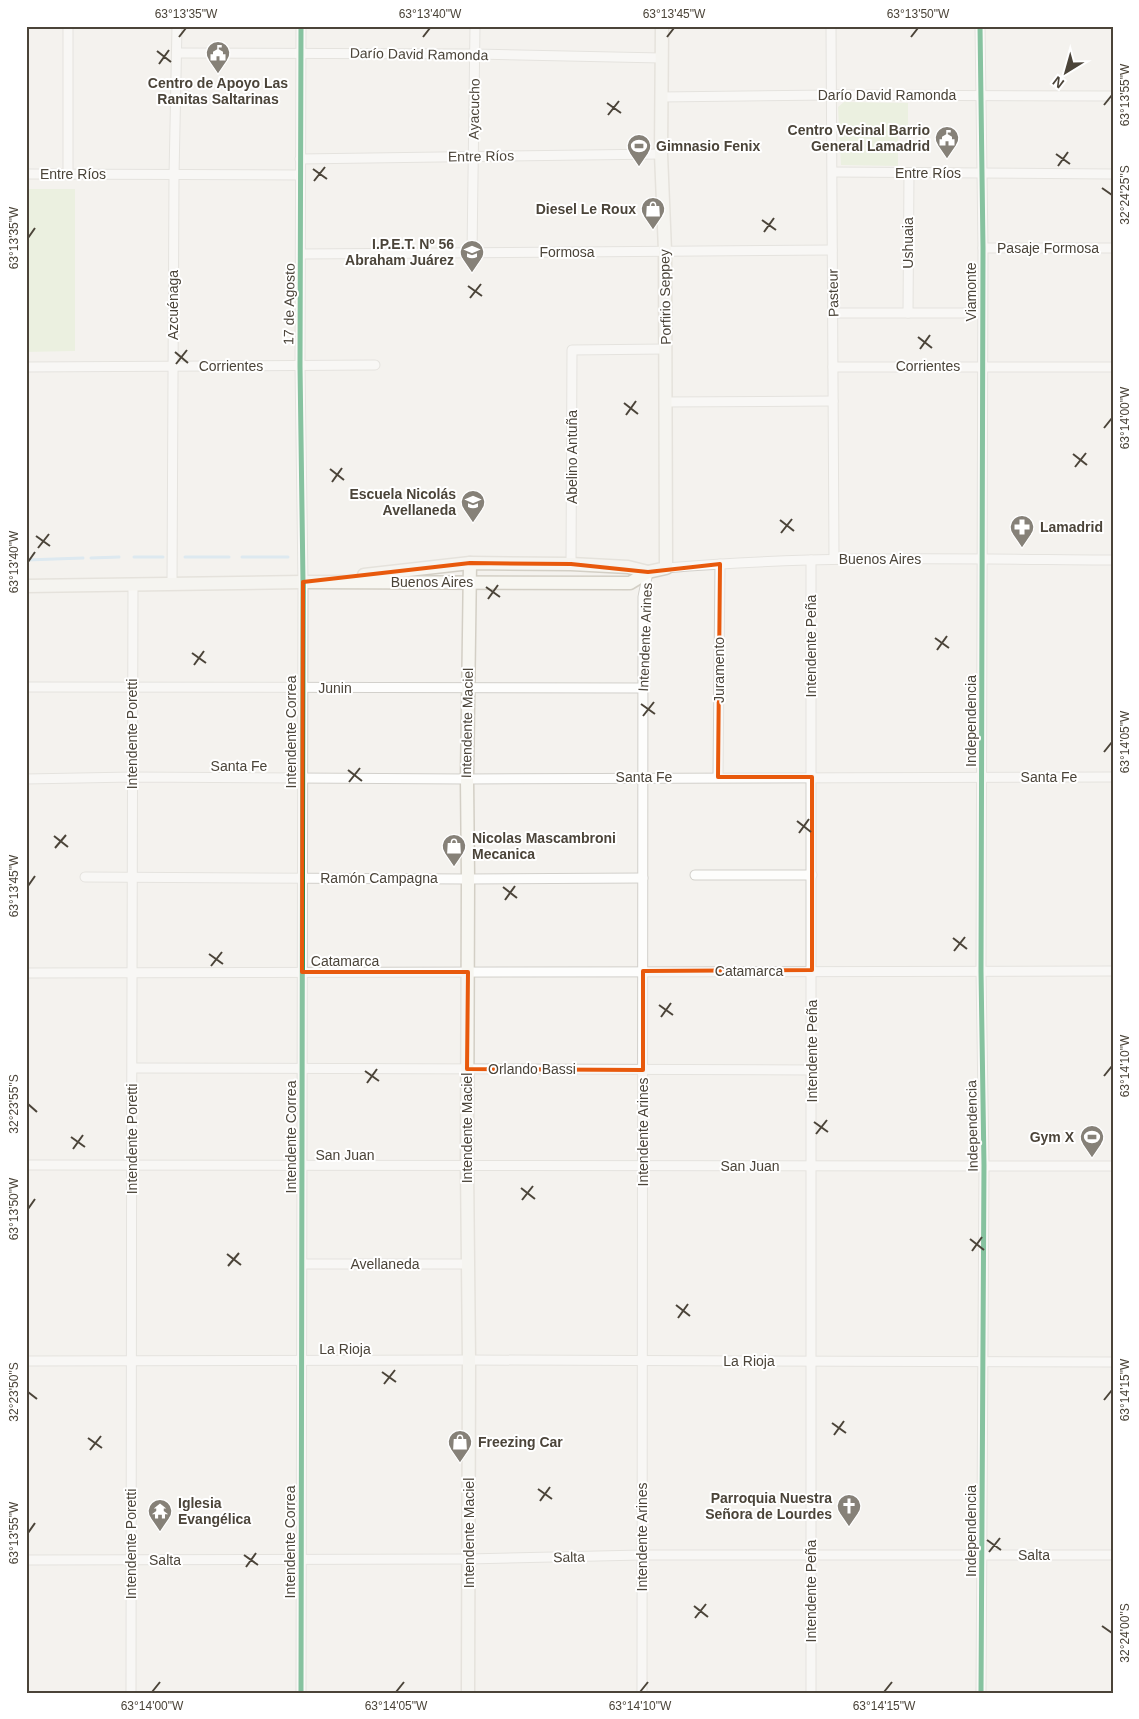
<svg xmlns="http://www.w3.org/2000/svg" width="1139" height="1719" viewBox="0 0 1139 1719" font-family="Arial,sans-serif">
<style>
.green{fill:#e1eecf}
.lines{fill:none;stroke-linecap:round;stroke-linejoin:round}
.stream{stroke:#c0ddf1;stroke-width:3}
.minor-casing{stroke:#d2d0cb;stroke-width:11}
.secondary-casing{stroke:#d3cfc5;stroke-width:15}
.minor{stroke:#fdfdfc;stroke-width:9}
.secondary{stroke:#f7f6f1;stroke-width:12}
.cycleway-casing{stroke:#fff;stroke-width:8}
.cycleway{stroke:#00873e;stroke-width:5}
.marked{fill:none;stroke:#e8590c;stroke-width:4;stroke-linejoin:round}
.ticks{fill:none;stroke:#4b4439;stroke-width:2}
.labels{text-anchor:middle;stroke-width:4;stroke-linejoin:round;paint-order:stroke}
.street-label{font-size:14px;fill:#4b4439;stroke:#fff}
.poi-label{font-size:14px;font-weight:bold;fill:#4b4439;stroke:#fff;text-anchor:end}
.neatline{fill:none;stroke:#4b4439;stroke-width:2}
.ticks-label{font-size:12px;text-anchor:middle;fill:#4b4439}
</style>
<rect width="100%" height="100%" fill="#f4f2ee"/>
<g class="green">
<path d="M844,102L908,103V132H898V166L841,165L838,107Z"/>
<path d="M26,189H75V351L26,352Z"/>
</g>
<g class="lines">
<g class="stream">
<path d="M134,557H163"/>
<path d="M185,557H229"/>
<path d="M242,557H288"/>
<path d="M91,558L119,557"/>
<path d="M26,560L83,558"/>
</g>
<g class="minor-casing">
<g id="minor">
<path d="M68,26V174"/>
<path d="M301,26L300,366L303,582L301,1693"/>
<path d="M831,26L834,559"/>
<path d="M980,26L983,248L981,971L984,1165L981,1693"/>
<path d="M177,53L475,54L661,58"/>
<path d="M661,97L832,95L1113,96"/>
<path d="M300,159L661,154"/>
<path d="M833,172L1113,174"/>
<path d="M26,174L300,175"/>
<path d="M983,248H1113"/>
<path d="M472,253L475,26"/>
<path d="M301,254L832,250"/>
<path d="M833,313H982"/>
<path d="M908,313L909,173"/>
<path d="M26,367L375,365"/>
<path d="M833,367H1113"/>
<path d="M665,402L833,401"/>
<path d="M811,560V1693"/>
<path d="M571,564L572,350L665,349"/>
<path d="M666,568C815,555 964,559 1113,560"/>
<path d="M172,584L174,176L177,26"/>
<path d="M26,687L643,688"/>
<path d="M718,777L720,564"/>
<path d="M26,779L132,777L467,779L1113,777"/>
<path d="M695,875H812"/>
<path d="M85,877L468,879L643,878"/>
<path d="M26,973L1113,971"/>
<path d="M133,1068L812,1070"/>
<path d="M26,1165L1113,1166"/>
<path d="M302,1264H468"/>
<path d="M26,1361L469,1360L1113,1362"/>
<path d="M26,1560L468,1559L642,1555H1113"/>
<path d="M131,1693C134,1323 129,954 133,584"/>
<path d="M642,1693L643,597L648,572"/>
</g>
</g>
<g class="secondary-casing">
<g id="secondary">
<path d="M364,575L470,563L571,564L628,567L648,572"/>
<path d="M26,586L303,582L630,583L648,572L666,568L665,251L661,154L662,26"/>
<path d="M468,1693L469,1360L467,1166L468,879L467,779L470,563"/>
</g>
</g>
<use href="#minor" class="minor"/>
<use href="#secondary" class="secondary"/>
<g class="cycleway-casing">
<g id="cycleway">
<path d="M301,26L300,366L303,582L301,1693"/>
<path d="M980,26L983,248L981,971L984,1165L981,1693"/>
</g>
</g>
<use href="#cycleway" class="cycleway"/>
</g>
<path d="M0 0H1139V1719H0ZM470,563L571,564L648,572L720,564L718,777H812V970L643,971V1070L467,1069L468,972H302L303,582Z" fill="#f4f2ee" fill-opacity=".55" fill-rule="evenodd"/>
<path class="marked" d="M470,563L571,564L648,572L720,564L718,777H812V970L643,971V1070L467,1069L468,972H302L303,582Z"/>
<path class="ticks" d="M179,37L186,28M423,37L430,28M667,37L674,28M911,37L918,28M157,51L171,62M159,64L169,50M607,103L621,113M1104,105L1112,95M608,115L619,101M1056,154L1070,164M1058,166L1068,152M313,169L327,179M314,181L325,167M1102,188L1112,195M762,220L776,230M764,232L774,218M28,238L35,228M468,286L482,296M470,298L481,284M918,337L932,348M920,349L930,335M175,352L188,363M176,364L187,350M624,403L638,414M626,415L636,401M1104,428L1112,418M1073,454L1087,465M1075,467L1086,453M330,469L344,480M332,482L342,468M780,520L794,531M781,533L792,519M36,536L50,546M38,548L49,534M28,562L35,552M486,587L500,597M488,599L498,585M935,638L949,648M937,650L947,636M192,653L206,663M194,665L204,651M641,704L655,714M643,716L654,702M1104,752L1112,742M348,770L362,781M349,782L360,768M797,821L811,832M799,833L809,819M54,836L68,847M55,848L66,835M28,886L35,876M503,887L517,898M505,900L515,886M953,938L967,949M954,951L965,937M209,954L223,964M211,966L222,952M659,1005L673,1015M661,1017L671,1003M365,1071L379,1081M1104,1076L1112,1066M367,1083L377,1069M28,1104L37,1112M814,1122L828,1132M816,1134L827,1120M71,1137L85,1147M73,1149L83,1135M521,1188L535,1199M522,1200L533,1186M28,1209L35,1199M970,1239L984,1250M972,1251L982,1237M227,1254L241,1265M228,1266L239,1253M676,1305L690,1316M678,1318L688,1304M382,1372L396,1382M384,1384L395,1370M28,1392L37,1399M1104,1400L1112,1390M832,1423L846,1433M834,1435L844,1421M88,1438L102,1448M90,1450L101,1436M538,1489L552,1499M540,1501L550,1487M28,1533L35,1523M987,1540L1001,1550M989,1552L1000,1538M244,1555L258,1565M246,1567L256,1553M694,1606L708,1617M695,1618L706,1604M1102,1626L1112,1633M152,1692L160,1682M396,1692L404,1682M640,1692L648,1682M884,1692L892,1682"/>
<defs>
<g id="civic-pin" transform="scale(1.25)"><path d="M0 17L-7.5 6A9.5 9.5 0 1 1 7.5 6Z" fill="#868178" stroke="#fff"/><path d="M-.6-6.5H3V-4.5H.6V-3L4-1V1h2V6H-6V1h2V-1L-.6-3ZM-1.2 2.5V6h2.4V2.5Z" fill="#fff"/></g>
<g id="stadium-pin" transform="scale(1.25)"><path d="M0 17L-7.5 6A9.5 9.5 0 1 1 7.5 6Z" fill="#868178" stroke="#fff"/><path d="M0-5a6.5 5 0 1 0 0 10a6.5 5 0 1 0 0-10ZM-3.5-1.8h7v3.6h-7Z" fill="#fff"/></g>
<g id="shop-pin" transform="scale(1.25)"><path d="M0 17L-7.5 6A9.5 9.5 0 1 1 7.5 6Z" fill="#868178" stroke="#fff"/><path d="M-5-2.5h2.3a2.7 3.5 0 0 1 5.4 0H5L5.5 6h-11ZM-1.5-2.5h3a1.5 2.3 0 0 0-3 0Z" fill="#fff"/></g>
<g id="school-pin" transform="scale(1.25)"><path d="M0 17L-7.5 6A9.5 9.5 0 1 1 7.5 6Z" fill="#868178" stroke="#fff"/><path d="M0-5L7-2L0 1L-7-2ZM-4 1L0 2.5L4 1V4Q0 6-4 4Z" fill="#fff"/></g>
<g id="pharmacy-pin" transform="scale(1.25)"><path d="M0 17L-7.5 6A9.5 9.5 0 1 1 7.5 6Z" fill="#868178" stroke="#fff"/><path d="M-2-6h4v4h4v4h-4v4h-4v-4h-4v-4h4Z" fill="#fff"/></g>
<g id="church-pin" transform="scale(1.25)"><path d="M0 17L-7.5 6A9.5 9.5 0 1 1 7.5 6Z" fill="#868178" stroke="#fff"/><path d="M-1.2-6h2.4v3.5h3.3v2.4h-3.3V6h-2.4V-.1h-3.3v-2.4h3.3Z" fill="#fff"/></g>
<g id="temple-pin" transform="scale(1.25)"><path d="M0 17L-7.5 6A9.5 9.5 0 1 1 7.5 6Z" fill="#868178" stroke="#fff"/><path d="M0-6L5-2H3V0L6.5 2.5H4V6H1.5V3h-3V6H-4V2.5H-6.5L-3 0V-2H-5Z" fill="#fff"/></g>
</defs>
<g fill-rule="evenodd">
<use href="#civic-pin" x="218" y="53"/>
<use href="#civic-pin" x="947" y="138"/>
<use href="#stadium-pin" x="639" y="146"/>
<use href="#shop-pin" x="653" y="209"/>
<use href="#school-pin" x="472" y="252"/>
<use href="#school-pin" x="473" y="502"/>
<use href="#pharmacy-pin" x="1022" y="527"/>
<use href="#shop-pin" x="454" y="846"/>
<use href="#stadium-pin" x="1092" y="1137"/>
<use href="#shop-pin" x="460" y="1442"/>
<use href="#church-pin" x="849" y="1506"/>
<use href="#temple-pin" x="160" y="1511"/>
</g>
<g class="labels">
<g class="street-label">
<text transform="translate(419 54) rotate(1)" y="5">Darío David Ramonda</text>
<text x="887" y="100">Darío David Ramonda</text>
<text transform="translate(474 109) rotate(-89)" y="5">Ayacucho</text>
<text transform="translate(481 156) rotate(-1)" y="5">Entre Ríos</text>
<text x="928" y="178">Entre Ríos</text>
<text x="73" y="179">Entre Ríos</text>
<text transform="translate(908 243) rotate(-90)" y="5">Ushuaia</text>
<text x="1048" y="253">Pasaje Formosa</text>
<text x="567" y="257">Formosa</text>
<text transform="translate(971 292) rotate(-90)" y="5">Viamonte</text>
<text transform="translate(833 293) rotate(-91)" y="5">Pasteur</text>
<text transform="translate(665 297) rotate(-91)" y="5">Porfirio Seppey</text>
<text transform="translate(289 304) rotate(-89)" y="5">17 de Agosto</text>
<text transform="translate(173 305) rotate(-90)" y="5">Azcuénaga</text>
<text x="231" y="371">Corrientes</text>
<text x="928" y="371">Corrientes</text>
<text transform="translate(572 457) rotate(-90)" y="5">Abelino Antuña</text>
<text x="880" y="564">Buenos Aires</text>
<text x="432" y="587">Buenos Aires</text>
<text transform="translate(645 637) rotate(-88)" y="5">Intendente Arines</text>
<text transform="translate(811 646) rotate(-90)" y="5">Intendente Peña</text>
<text transform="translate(719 670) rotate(-90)" y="5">Juramento</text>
<text x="335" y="693">Junin</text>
<text transform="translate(971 721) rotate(-90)" y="5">Independencia</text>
<text transform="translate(467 723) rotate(-89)" y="5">Intendente Maciel</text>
<text transform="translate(291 732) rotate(-90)" y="5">Intendente Correa</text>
<text transform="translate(132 734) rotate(-90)" y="5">Intendente Poretti</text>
<text x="239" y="771">Santa Fe</text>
<text x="644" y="782">Santa Fe</text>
<text x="1049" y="782">Santa Fe</text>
<text x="379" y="883">Ramón Campagna</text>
<text x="345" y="966">Catamarca</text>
<text x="749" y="976">Catamarca</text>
<text transform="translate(812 1051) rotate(-90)" y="5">Intendente Peña</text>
<text x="532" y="1074">Orlando Bassi</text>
<text transform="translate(972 1126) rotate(-91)" y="5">Independencia</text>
<text transform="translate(467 1128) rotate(-90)" y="5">Intendente Maciel</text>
<text transform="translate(643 1132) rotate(-90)" y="5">Intendente Arines</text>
<text transform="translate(291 1137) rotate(-90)" y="5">Intendente Correa</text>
<text transform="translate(132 1139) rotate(-90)" y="5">Intendente Poretti</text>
<text x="345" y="1160">San Juan</text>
<text x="750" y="1171">San Juan</text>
<text x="385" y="1269">Avellaneda</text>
<text x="345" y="1354">La Rioja</text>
<text x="749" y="1366">La Rioja</text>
<text transform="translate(971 1531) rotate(-90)" y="5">Independencia</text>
<text transform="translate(469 1533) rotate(-90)" y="5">Intendente Maciel</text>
<text transform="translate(642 1537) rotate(-90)" y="5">Intendente Arines</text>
<text transform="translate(290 1542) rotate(-90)" y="5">Intendente Correa</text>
<text transform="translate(131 1544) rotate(-90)" y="5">Intendente Poretti</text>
<text x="1034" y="1560">Salta</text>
<text transform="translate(569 1557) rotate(-1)" y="5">Salta</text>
<text x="165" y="1565">Salta</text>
<text transform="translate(811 1591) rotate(-90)" y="5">Intendente Peña</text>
</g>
<g class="poi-label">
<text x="218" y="88" text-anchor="middle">Centro de Apoyo Las<tspan x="218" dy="16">Ranitas Saltarinas</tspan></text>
<text x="930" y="135">Centro Vecinal Barrio<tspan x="930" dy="16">General Lamadrid</tspan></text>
<text x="656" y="151" text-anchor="start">Gimnasio Fenix</text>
<text x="636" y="214">Diesel Le Roux</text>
<text x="454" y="249">I.P.E.T. Nº 56<tspan x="454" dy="16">Abraham Juárez</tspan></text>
<text x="456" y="499">Escuela Nicolás<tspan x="456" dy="16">Avellaneda</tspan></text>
<text x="1040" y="532" text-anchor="start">Lamadrid</text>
<text x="472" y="843" text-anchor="start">Nicolas Mascambroni<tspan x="472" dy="16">Mecanica</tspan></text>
<text x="1074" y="1142">Gym X</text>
<text x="478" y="1447" text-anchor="start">Freezing Car</text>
<text x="832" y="1503">Parroquia Nuestra<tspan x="832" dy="16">Señora de Lourdes</tspan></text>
<text x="178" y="1508" text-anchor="start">Iglesia<tspan x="178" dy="16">Evangélica</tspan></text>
</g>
</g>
<rect width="1139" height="1719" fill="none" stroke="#ffffff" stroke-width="55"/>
<g transform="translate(1066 72) rotate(217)" stroke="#ffffff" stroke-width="4" paint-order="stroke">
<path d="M0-4L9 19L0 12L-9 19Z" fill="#4b4439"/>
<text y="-8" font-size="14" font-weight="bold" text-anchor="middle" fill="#4b4439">N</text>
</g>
<rect x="28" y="28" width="1084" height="1664" class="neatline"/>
<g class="ticks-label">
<text x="186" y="18">63°13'35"W</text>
<text x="430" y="18">63°13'40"W</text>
<text x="674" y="18">63°13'45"W</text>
<text x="918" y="18">63°13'50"W</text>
<text transform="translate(1125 95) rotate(-90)" y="4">63°13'55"W</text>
<text transform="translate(1125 195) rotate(-90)" y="4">32°24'25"S</text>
<text transform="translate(14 238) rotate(-90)" y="4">63°13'35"W</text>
<text transform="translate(1125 418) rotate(-90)" y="4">63°14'00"W</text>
<text transform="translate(14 562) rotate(-90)" y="4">63°13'40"W</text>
<text transform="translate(1125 742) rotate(-90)" y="4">63°14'05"W</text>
<text transform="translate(14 886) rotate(-90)" y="4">63°13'45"W</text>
<text transform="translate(1125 1066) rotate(-90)" y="4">63°14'10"W</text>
<text transform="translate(14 1104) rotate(-90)" y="4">32°23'55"S</text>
<text transform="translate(14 1209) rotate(-90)" y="4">63°13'50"W</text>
<text transform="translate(1125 1390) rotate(-90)" y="4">63°14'15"W</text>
<text transform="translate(14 1392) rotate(-90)" y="4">32°23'50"S</text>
<text transform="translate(14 1533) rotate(-90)" y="4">63°13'55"W</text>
<text transform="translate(1125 1633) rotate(-90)" y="4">32°24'00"S</text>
<text x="152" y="1710">63°14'00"W</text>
<text x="396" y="1710">63°14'05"W</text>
<text x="640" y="1710">63°14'10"W</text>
<text x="884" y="1710">63°14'15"W</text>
</g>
</svg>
